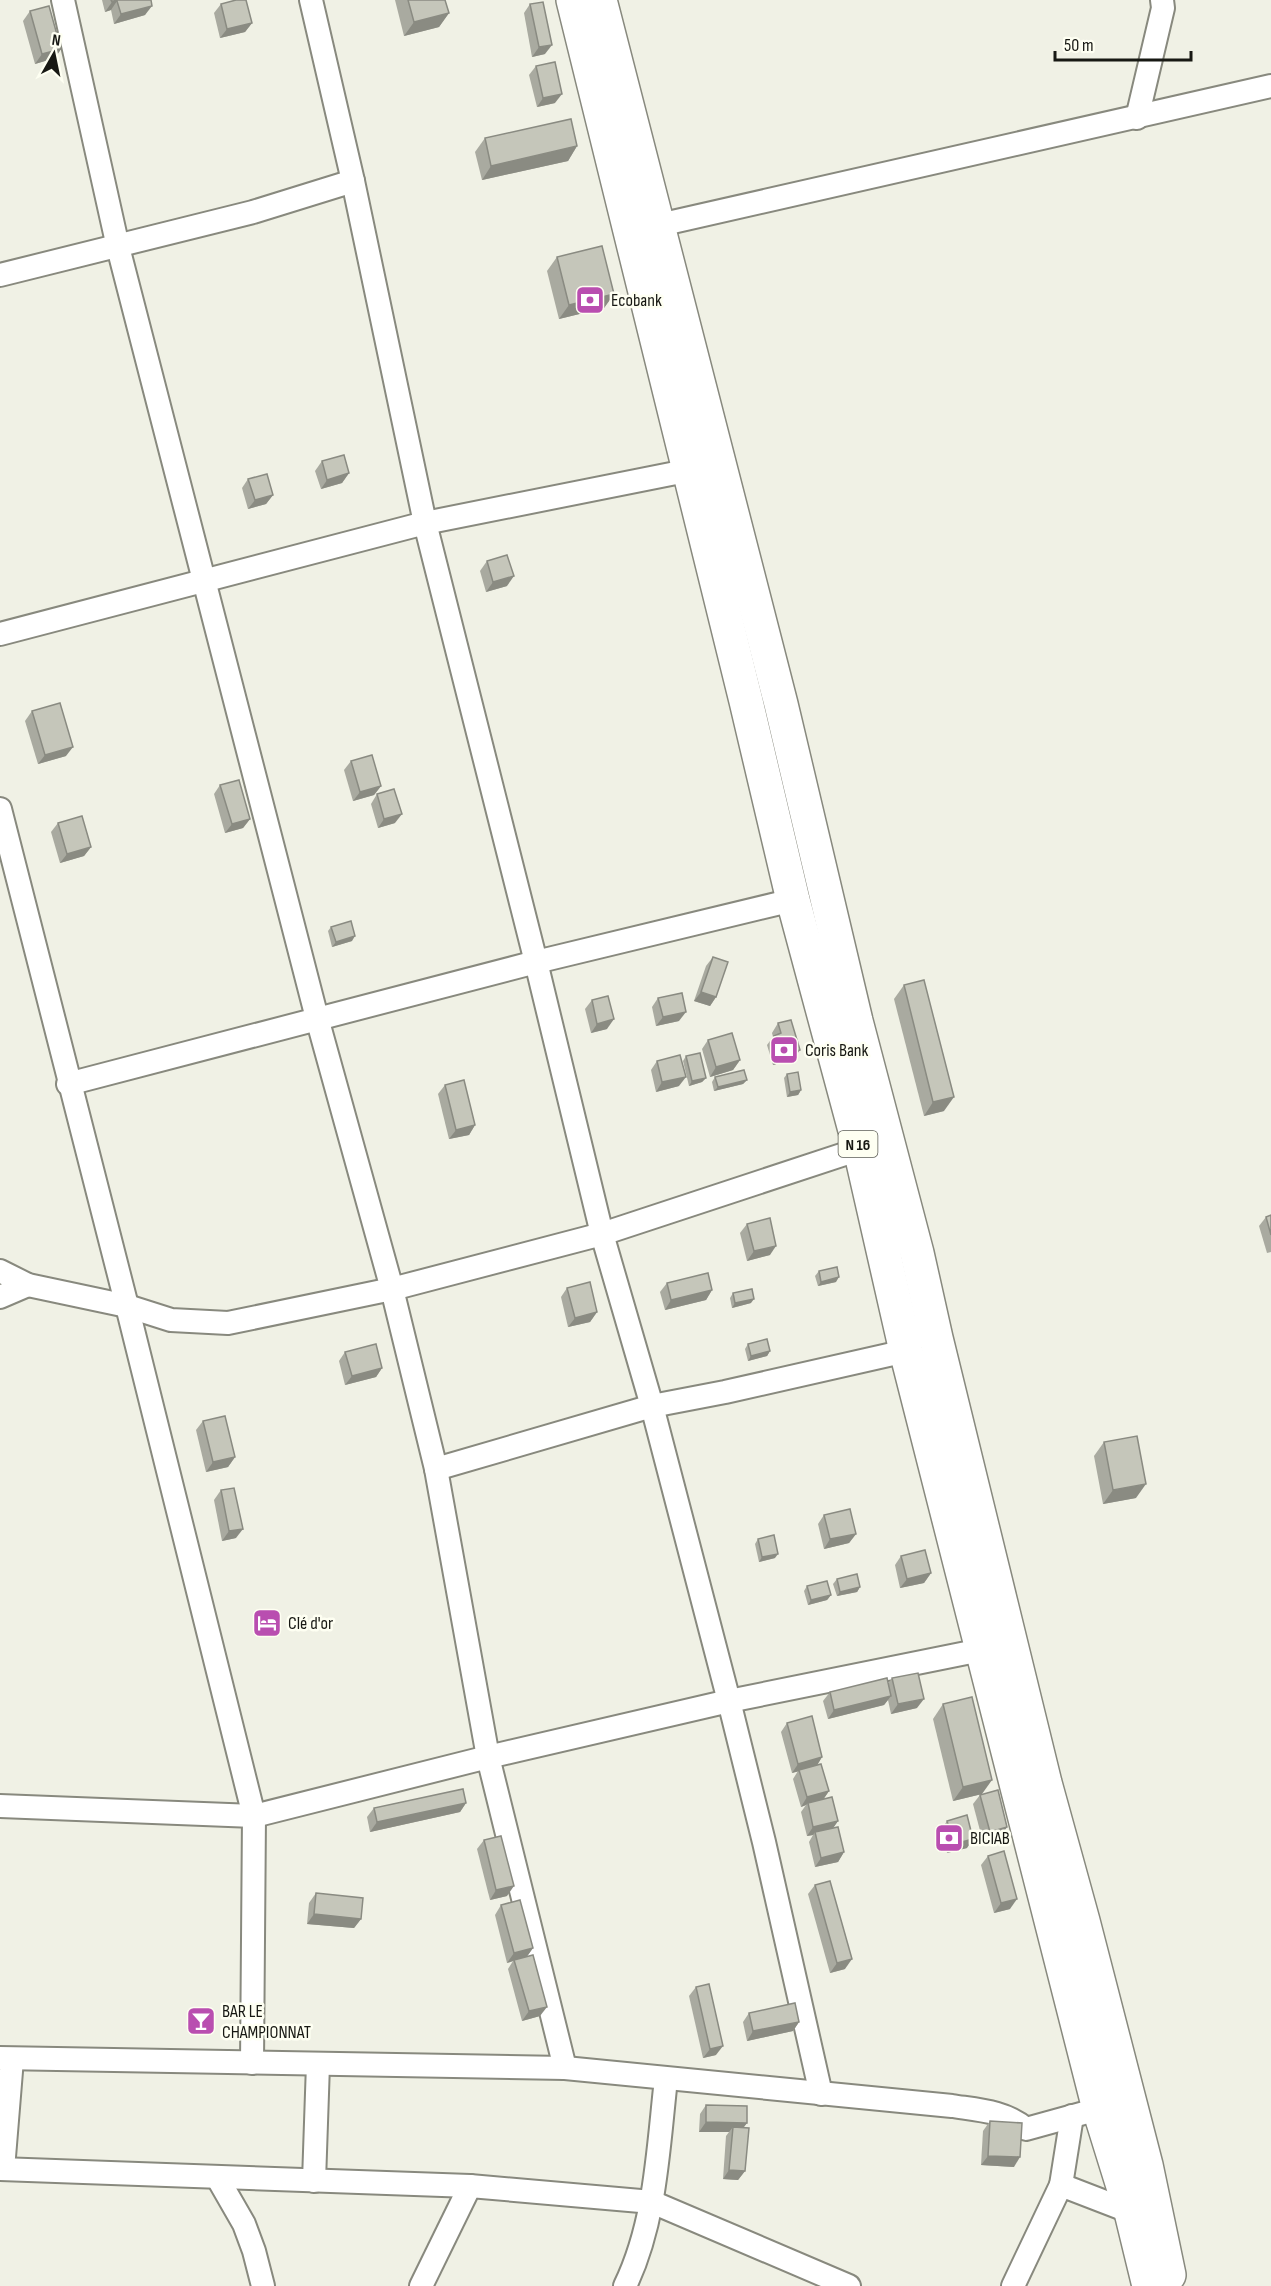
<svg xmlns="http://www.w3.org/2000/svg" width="1271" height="2286" viewBox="0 0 1271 2286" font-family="'Sofia Sans Condensed',sans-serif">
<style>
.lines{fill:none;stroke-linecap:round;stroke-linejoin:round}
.minor-casing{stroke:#88897e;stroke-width:26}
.highway-casing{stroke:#88897e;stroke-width:36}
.minor{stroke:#fff;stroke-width:22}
.highway{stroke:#fff;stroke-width:33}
.wall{fill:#a9aaa0}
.shaded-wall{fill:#8a8b82}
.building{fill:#c5c6ba;stroke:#8a8b82;stroke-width:1.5}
.labels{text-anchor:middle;stroke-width:5;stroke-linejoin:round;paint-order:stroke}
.shield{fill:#fefff2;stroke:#5c5d56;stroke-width:1.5}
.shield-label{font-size:16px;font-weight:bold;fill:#171813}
.poi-label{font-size:18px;fill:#171813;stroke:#fefff2;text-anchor:start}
</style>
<rect width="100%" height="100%" fill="#f0f1e5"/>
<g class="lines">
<g class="minor-casing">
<g id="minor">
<path d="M63,0L118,247L317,1018L392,1289L436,1469L488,1757L565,2068"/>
<path d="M311,0L353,181L425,523L536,962L602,1234L652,1406L729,1701L764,1842L821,2094"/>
<path d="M1137,118L1163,8L1162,0"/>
<path d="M646,228L1271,86"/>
<path d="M0,275L253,212L353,181"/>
<path d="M0,634L425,523L701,468"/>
<path d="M0,809L127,1306L254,1816L252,2063"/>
<path d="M68,1084L536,962L793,900"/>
<path d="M0,1271L28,1285L127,1306L171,1320L228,1323L392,1289L602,1234L872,1145"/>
<path d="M0,1297L28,1285"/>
<path d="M436,1469L652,1406L725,1392L906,1351"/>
<path d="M0,1806L254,1816L488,1757L729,1701L996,1647"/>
<path d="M0,2058L565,2068L952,2106C978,2110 1005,2111 1026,2129L1113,2105"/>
<path d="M0,2169L470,2186L652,2202L849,2286"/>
<path d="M3,2169L12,2059"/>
<path d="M217,2177L244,2224L254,2251L263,2286"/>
<path d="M314,2181L318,2064"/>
<path d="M1061,2185L1072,2116"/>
<path d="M421,2286L470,2186"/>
<path d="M625,2286C656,2222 658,2149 666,2079"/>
<path d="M1013,2286L1061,2185L1131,2212L1141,2211"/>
</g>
</g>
<g class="highway-casing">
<g id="highway">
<path d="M573,0L746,701L793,900L860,1149L906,1351L1099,2109L1131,2212L1149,2286"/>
<path d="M600,0L781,704L856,1021L917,1253L936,1338L1045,1783L1083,1921L1146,2165L1169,2275"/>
</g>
</g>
<use href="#minor" class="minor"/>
<use href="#highway" class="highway"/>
</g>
<g class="wall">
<path d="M102,0H151L145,15L114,24L111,10L105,12Z"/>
<path d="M395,0H445L449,13L439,27L404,36Z"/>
<path d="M221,4L252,23L245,32L220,38L214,13Z"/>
<path d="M530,4L545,54L532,57L524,13Z"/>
<path d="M30,11L61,49L55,58L35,64L23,21Z"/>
<path d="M536,66L555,103L537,107L529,75Z"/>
<path d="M485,138L577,146L568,161L482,180L475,152Z"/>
<path d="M557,257L614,294L604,308L559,319L547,271Z"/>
<path d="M322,461L349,473L342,483L321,489L315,471Z"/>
<path d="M248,479L273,495L266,504L248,509L242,488Z"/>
<path d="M487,561L507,586L486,592L480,571Z"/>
<path d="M32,711L66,756L38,764L25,721Z"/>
<path d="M351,761L381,786L374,795L353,801L344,770Z"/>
<path d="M220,785L250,819L243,828L225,833L214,794Z"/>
<path d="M377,794L395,823L378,828L371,804Z"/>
<path d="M58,823L91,847L84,856L60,863L51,832Z"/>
<path d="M331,927L352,941L332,947L328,931Z"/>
<path d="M713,957L716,997L710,1006L694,1001L706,966Z"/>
<path d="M904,985L944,1111L924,1116L894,999Z"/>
<path d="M658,998L679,1021L656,1026L652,1007Z"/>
<path d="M592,1000L607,1029L591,1033L585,1009Z"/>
<path d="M778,1023L800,1050L793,1059L773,1065L767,1045L773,1037L772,1033Z"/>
<path d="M708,1040L740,1060L733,1070L710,1077L702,1049Z"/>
<path d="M686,1056L706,1078L702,1082L689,1086L683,1061Z"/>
<path d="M657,1061L679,1086L656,1092L651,1070Z"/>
<path d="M787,1074L801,1090L798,1095L787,1097L784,1078Z"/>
<path d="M715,1077L747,1080L743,1084L714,1091L712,1082Z"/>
<path d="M445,1085L475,1125L469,1135L449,1139L438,1094Z"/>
<path d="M1271,1215V1252L1267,1253L1259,1226L1266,1217Z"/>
<path d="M747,1224L770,1255L747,1261L740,1233Z"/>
<path d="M819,1271L836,1282L818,1286L815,1276Z"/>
<path d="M667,1283L712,1290L706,1300L665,1310L660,1292Z"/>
<path d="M567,1288L597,1312L590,1322L568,1327L561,1297Z"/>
<path d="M733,1293L751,1303L732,1308L730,1298Z"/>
<path d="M748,1344L770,1351L767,1356L748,1361L745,1349Z"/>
<path d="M345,1352L382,1368L376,1377L345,1385L339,1361Z"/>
<path d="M203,1421L235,1457L228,1467L206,1472L196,1430Z"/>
<path d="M1104,1442L1136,1498L1103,1504L1094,1456Z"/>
<path d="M221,1490L236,1538L222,1541L214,1500Z"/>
<path d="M824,1515L856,1534L849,1543L824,1549L818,1524Z"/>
<path d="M758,1539L775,1558L759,1562L755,1544Z"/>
<path d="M901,1556L931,1573L924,1583L900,1588L895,1565Z"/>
<path d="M837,1579L860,1587L857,1592L837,1596L833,1584Z"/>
<path d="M807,1586L831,1595L827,1600L808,1605L804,1591Z"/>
<path d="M892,1678L917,1708L891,1714L888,1700L884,1705L828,1719L823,1701L830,1692L888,1684Z"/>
<path d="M943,1704L982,1794L953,1801L933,1719Z"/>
<path d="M787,1723L822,1757L817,1765L829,1791L823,1799L838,1821L833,1828L844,1852L838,1862L815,1867L809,1842L813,1835L807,1836L801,1812L806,1805L801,1807L793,1779L798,1771L792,1773L781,1732Z"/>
<path d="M980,1795L1001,1837L983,1842L973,1804Z"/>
<path d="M466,1803L460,1812L370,1832L367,1817L374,1808Z"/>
<path d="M947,1821L967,1848L947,1853L941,1830Z"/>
<path d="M484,1840L507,1896L490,1900L477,1849Z"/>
<path d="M988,1856L1010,1909L994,1913L981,1865Z"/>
<path d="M815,1885L845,1969L830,1973L808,1894Z"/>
<path d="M316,1893L361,1919L354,1928L307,1924L309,1903Z"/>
<path d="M501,1905L533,1948L527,1956L540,2016L522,2021L508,1969L513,1961L507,1963L495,1915Z"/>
<path d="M696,1987L716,2055L703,2058L689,1996Z"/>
<path d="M749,2013L799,2022L793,2031L747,2041L743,2022Z"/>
<path d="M706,2105L747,2123L743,2128L745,2171L738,2180L723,2179L726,2136L729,2132H699L700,2114Z"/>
<path d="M990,2121L1014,2167L981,2165L983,2131Z"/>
</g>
<g class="shaded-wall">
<path d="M117,1L111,10L105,12L112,2Z"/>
<path d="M152,6L145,15L114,24L121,14Z"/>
<path d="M449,13L439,27L404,36L414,22Z"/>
<path d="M252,23L245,32L220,38L227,29Z"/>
<path d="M552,45L545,54L532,57L539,47Z"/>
<path d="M61,49L55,58L35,64L42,54Z"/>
<path d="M562,94L555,103L537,107L543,98Z"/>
<path d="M577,146L568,161L482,180L491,166Z"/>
<path d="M614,294L604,308L559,319L569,305Z"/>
<path d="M349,473L342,483L321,489L327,480Z"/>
<path d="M273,495L266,504L248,509L255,500Z"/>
<path d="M514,576L507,586L486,592L493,582Z"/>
<path d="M73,747L66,756L38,764L45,755Z"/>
<path d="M381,786L374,795L353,801L360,792Z"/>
<path d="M402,814L395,823L378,828L384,819Z"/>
<path d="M250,819L243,828L225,833L232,824Z"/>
<path d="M91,847L84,856L60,863L67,854Z"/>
<path d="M355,936L352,941L332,947L336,942Z"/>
<path d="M701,992L716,997L710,1006L694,1001Z"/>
<path d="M686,1012L679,1021L656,1026L663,1017Z"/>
<path d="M614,1019L607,1029L591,1033L597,1024Z"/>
<path d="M800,1050L793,1059L773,1065L780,1055Z"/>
<path d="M740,1060L733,1070L710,1077L716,1067Z"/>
<path d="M686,1077L679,1086L656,1092L662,1082Z"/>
<path d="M706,1078L702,1082L689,1086L692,1081Z"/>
<path d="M747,1080L743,1084L714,1091L718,1087Z"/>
<path d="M801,1090L798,1095L787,1097L790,1092Z"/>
<path d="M954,1097L944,1111L924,1116L933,1102Z"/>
<path d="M475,1125L469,1135L449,1139L456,1130Z"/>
<path d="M776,1246L770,1255L747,1261L754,1251Z"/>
<path d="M839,1277L836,1282L818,1286L821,1282Z"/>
<path d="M712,1290L706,1300L665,1310L671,1300Z"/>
<path d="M754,1299L751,1303L732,1308L735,1303Z"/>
<path d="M597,1312L590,1322L568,1327L575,1318Z"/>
<path d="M770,1351L767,1356L748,1361L751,1356Z"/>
<path d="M382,1368L376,1377L345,1385L352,1376Z"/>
<path d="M235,1457L228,1467L206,1472L213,1462Z"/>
<path d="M1146,1484L1136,1498L1103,1504L1113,1490Z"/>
<path d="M243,1529L236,1538L222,1541L229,1531Z"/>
<path d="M856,1534L849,1543L824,1549L830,1539Z"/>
<path d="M778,1554L775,1558L759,1562L762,1557Z"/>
<path d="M931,1573L924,1583L900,1588L907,1579Z"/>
<path d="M860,1587L857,1592L837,1596L840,1592Z"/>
<path d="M831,1595L827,1600L808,1605L811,1600Z"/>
<path d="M891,1696L884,1705L828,1719L834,1710Z"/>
<path d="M924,1699L917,1708L891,1714L898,1704Z"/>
<path d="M822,1757L816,1767L792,1773L798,1764Z"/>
<path d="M992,1780L982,1794L953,1801L963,1787Z"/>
<path d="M829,1791L823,1800L808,1803L806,1805L801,1807L807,1797Z"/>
<path d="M466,1803L460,1812L370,1832L377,1822Z"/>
<path d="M838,1821L831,1831L815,1832L813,1835L807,1836L813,1827Z"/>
<path d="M1007,1827L1001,1837L983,1842L990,1832Z"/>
<path d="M973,1839L967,1848L947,1853L954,1844Z"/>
<path d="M844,1852L838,1862L815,1867L821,1858Z"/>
<path d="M514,1886L507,1896L490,1900L496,1890Z"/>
<path d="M1017,1899L1010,1909L994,1913L1001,1903Z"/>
<path d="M314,1914L361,1919L354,1928L307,1924Z"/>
<path d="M533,1948L526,1958L514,1960L513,1961L507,1963L514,1953Z"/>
<path d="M852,1959L845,1969L830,1973L837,1963Z"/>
<path d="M547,2007L540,2016L522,2021L529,2011Z"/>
<path d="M799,2022L793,2031L747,2041L753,2031Z"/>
<path d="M723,2046L716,2055L703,2058L710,2049Z"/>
<path d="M706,2122L747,2123L740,2132L733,2127L729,2132H699Z"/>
<path d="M988,2156L1020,2157L1014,2167L981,2165Z"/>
<path d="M729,2170L745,2171L738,2180L723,2179Z"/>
</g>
<g class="building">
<path d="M111,0H151L152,6L121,14L117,1L112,2Z"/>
<path d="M236,0H246L252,23L227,29L221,4Z"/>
<path d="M408,0H445L449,13L414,22Z"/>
<path d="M543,2L552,45L539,47L530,4Z"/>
<path d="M49,6L61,49L42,54L30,11Z"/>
<path d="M555,62L562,94L543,98L536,66Z"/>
<path d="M571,119L577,146L491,166L485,138Z"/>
<path d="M602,246L614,294L569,305L557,257Z"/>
<path d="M344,455L349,473L327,480L322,461Z"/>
<path d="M267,474L273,495L255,500L248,479Z"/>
<path d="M507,555L514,576L493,582L487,561Z"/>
<path d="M60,703L73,747L45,755L32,711Z"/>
<path d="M372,755L381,786L360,792L351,761Z"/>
<path d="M239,780L250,819L232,824L220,785Z"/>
<path d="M394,789L402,814L384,819L377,794Z"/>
<path d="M82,816L91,847L67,854L58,823Z"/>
<path d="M351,921L355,936L336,942L331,927Z"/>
<path d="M713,957L728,962L716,997L701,992Z"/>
<path d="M924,980L954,1097L933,1102L904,985Z"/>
<path d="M682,993L686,1012L663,1017L658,998Z"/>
<path d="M608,996L614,1019L597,1024L592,1000Z"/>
<path d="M791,1020L800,1050L780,1055L774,1036L781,1033L778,1023Z"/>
<path d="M732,1033L740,1060L716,1067L708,1040Z"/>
<path d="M700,1053L706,1078L692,1081L686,1056Z"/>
<path d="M680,1055L686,1077L662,1082L657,1061Z"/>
<path d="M744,1070L747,1080L718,1087L715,1077Z"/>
<path d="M798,1072L801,1090L790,1092L787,1074Z"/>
<path d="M464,1080L475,1125L456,1130L445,1085Z"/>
<path d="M1271,1215V1235L1266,1217Z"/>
<path d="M770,1218L776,1246L754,1251L747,1224Z"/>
<path d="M837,1267L839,1277L821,1282L819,1271Z"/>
<path d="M708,1273L712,1290L671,1300L667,1283Z"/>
<path d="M590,1282L597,1312L575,1318L567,1288Z"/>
<path d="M752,1289L754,1299L735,1303L733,1293Z"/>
<path d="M767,1339L770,1351L751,1356L748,1344Z"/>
<path d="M376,1344L382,1368L352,1376L345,1352Z"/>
<path d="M225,1416L235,1457L213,1462L203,1421Z"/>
<path d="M1137,1436L1146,1484L1113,1490L1104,1442Z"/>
<path d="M234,1488L243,1529L229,1531L221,1490Z"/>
<path d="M850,1509L856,1534L830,1539L824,1515Z"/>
<path d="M774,1535L778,1554L762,1557L758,1539Z"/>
<path d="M925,1550L931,1573L907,1579L901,1556Z"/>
<path d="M857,1574L860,1587L840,1592L837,1579Z"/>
<path d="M827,1581L831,1595L811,1600L807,1586Z"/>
<path d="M918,1673L924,1699L898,1704L892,1678Z"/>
<path d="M887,1678L891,1696L834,1710L830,1692Z"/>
<path d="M972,1697L992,1780L963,1787L943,1704Z"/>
<path d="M812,1716L822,1757L798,1764L787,1723Z"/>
<path d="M821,1764L829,1791L807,1797L799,1770Z"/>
<path d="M463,1789L466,1803L377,1822L374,1808Z"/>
<path d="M998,1790L1007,1827L990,1832L980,1795Z"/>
<path d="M832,1797L838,1821L813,1827L808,1803Z"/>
<path d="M967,1815L973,1839L954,1844L947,1821Z"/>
<path d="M838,1827L844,1852L821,1858L815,1832Z"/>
<path d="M501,1836L514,1886L496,1890L484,1840Z"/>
<path d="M1004,1851L1017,1899L1001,1903L988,1856Z"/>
<path d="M830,1881L852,1959L837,1963L815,1885Z"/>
<path d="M316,1893L363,1898L361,1919L314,1914Z"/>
<path d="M520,1900L533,1948L514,1953L501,1905Z"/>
<path d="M533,1955L547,2007L529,2011L514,1960Z"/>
<path d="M709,1984L723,2046L710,2049L696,1987Z"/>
<path d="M795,2003L799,2022L753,2031L749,2013Z"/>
<path d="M706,2105L747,2106V2123L706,2122Z"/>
<path d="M990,2121L1022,2123L1020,2157L988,2156Z"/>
<path d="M733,2127L749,2128L745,2171L729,2170Z"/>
</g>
<defs>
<g id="bank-square" transform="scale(1.5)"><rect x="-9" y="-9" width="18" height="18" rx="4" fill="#b94eb0" stroke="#fefff2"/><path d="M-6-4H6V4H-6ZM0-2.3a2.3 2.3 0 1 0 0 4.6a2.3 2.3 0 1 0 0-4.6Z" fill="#fff"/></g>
<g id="hotel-square" transform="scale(1.5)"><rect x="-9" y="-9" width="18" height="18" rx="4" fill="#b94eb0" stroke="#fefff2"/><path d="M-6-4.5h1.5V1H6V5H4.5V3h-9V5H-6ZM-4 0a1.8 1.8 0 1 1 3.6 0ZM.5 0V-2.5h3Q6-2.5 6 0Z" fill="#fff"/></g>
<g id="bar-square" transform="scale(1.5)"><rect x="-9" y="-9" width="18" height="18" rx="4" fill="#b94eb0" stroke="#fefff2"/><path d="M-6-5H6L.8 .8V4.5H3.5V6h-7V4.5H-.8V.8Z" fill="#fff"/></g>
</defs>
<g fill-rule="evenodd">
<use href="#bank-square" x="590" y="300"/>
<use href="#bank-square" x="784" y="1050"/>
<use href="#hotel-square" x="267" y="1623"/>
<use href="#bank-square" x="949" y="1838"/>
<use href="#bar-square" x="201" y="2021"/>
</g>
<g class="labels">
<rect class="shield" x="838.5" y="1131" width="39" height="26" rx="4.5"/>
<g class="shield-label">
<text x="858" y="1150">N 16</text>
</g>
<g class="poi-label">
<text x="611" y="306">Ecobank</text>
<text x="805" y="1056">Coris Bank</text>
<text x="288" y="1629">Clé d'or</text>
<text x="970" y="1844">BICIAB</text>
<text x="222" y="2017">BAR LE<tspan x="222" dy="21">CHAMPIONNAT</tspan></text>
</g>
</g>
<g transform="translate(54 54) rotate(9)" stroke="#fefff2" stroke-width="4.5" paint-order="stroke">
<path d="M0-4.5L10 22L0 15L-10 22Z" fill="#171813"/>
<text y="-9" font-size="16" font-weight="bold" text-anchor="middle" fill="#171813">N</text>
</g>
<path d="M1055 51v9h136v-9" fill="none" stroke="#171813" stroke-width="3"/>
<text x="1064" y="51" font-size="18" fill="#171813" stroke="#fefff2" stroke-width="4.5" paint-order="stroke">50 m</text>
</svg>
